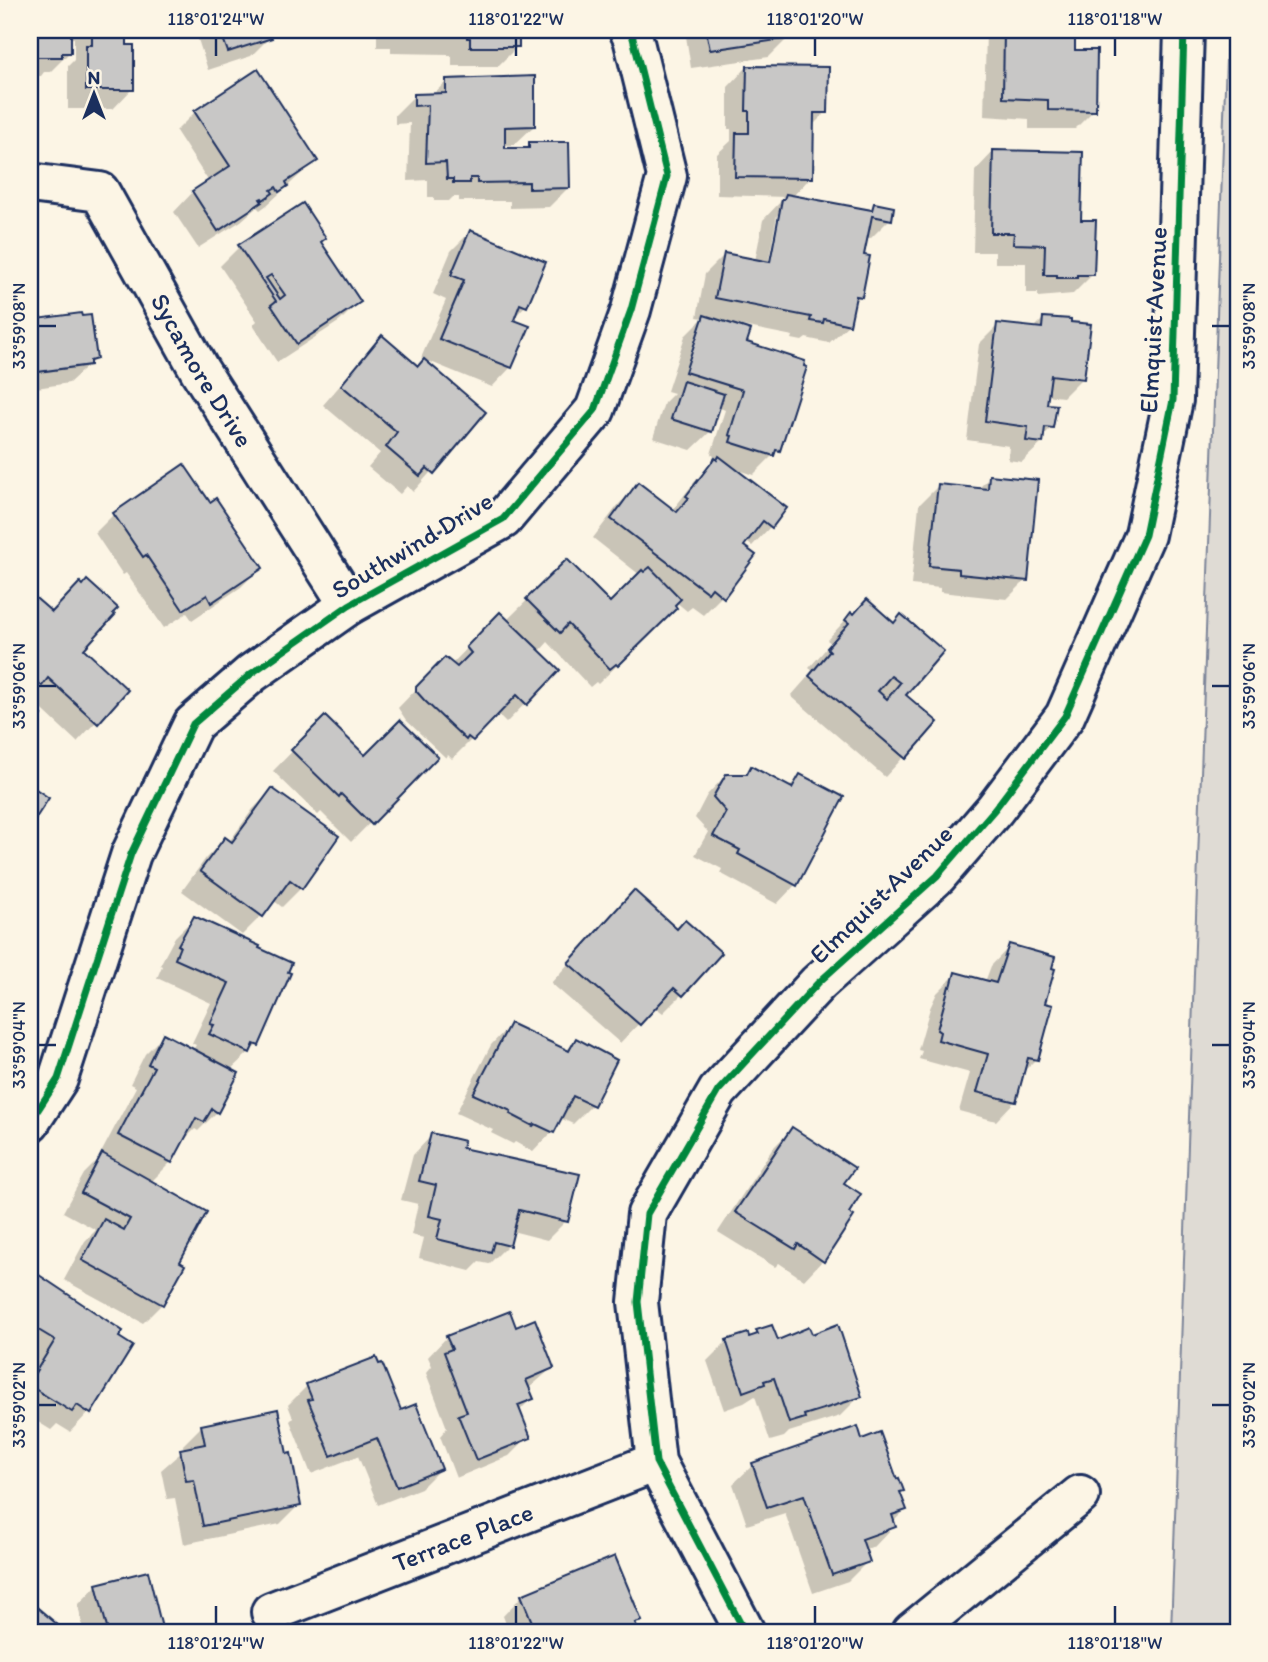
<svg xmlns="http://www.w3.org/2000/svg" width="1268" height="1662" viewBox="0 0 1268 1662" font-family="Itim,sans-serif">
<style>
.green{fill:#dfdbd4;stroke:#7d8599;stroke-width:2}
.shadow{fill:#0003;fill-rule:evenodd}
.building{fill:#c8c7c6;stroke:#1b2f5e;stroke-width:2;fill-rule:evenodd}
.lines{fill:none;stroke-linecap:round;stroke-linejoin:round}
.street-casing{stroke:#1b2f5e;stroke-width:44}
.street{stroke:#fcf5e5;stroke-width:38}
.cycleway-casing{stroke:#fcf5e5;stroke-width:11}
.cycleway{stroke:#00873e;stroke-width:7}
.ticks{fill:none;stroke:#1b2f5e;stroke-width:2.5}
.labels{text-anchor:middle;stroke-width:6;stroke-linejoin:round;paint-order:stroke}
.street-label{font-size:26px;fill:#1b2f5e;stroke:#fcf5e5}
.neatline{fill:none;stroke:#1b2f5e;stroke-width:2.5}
.ticks-label{font-size:18px;text-anchor:middle;fill:#1b2f5e}
</style>
<rect width="100%" height="100%" fill="#fcf5e5"/>
<filter id="ink" filterUnits="userSpaceOnUse"><feTurbulence type="fractalNoise" baseFrequency=".0143" numOctaves="2"/><feDisplacementMap in="SourceGraphic" scale="14" xChannelSelector="R" yChannelSelector="G"/><feConvolveMatrix kernelMatrix="1 2 1 2 8 2 1 2 1" color-interpolation-filters="sRGB"/></filter>
<g filter="url(#ink)">
<path class="green" d="M1227,30H1238V1632H1171Z"/>
<g class="shadow">
<path d="M30,30H125V47L132,89L113,109H68V66L74,60V38H69V53L50,72H44L41,76H30Z"/>
<path d="M142,30H155L144,34Z"/>
<path d="M195,30H267L270,37L251,56L208,70Z"/>
<path d="M377,30H517V47L498,66H452V56H448V54L391,53V47H377Z"/>
<path d="M685,30H787L788,38L769,57L691,68Z"/>
<path d="M986,30H1073V52L1094,110L1075,129H1029V119L984,116Z"/>
<path d="M747,67L826,112L812,126L811,177L792,197L868,211L875,205L890,219L871,238L866,237L862,256L860,296L853,304L849,324L829,343L806,338L802,341L792,339L793,336L738,325L778,450L753,475L732,468L771,526L752,546L745,541L722,596L703,615L692,607L687,611L676,602L659,624L598,684L596,682L590,687L548,642L539,652L558,670L506,723L497,714L452,759L448,755L446,758L406,720L398,708L426,679L451,665L481,634L506,621L567,561L610,605L640,575L593,538L619,504L639,485L672,511L696,480L714,462L712,461L714,456L711,454L725,410L718,407L711,431L691,450L653,438L664,403L674,393L667,391L685,336L703,318L697,317L705,274L725,254L755,261L763,220L785,197L717,195V154L731,141V129H728V87ZM777,215H781L770,271L767,270Z"/>
<path d="M257,72L315,161L267,205L260,210L257,207L241,221L198,248L174,212L193,192L209,182L176,131L195,112Z"/>
<path d="M447,81L534,126L514,145H503V150H524L530,144L568,188L549,207L510,208V201H459V197H453L449,201H434V197H428V180L408,181L410,123L395,124V115L414,96L432,95Z"/>
<path d="M994,151L1079,221L1093,274L1073,294L1038,297V293H1026V263H995V252H973L975,171Z"/>
<path d="M470,232L525,306L511,321V367L492,387L421,358L446,300L433,294L451,251Z"/>
<path d="M320,242L359,302L340,321L277,362L253,325L257,321L220,266L239,247Z"/>
<path d="M30,286L35,321L95,359L69,383L30,389Z"/>
<path d="M1043,319L1082,378L1063,397L1046,395L1045,406L1052,427L1042,437V443L1022,462L1008,460L1009,446L967,440L979,344L998,325L1033,329Z"/>
<path d="M382,337L418,368L484,412L413,492L407,486L400,494L368,467L380,453L323,405Z"/>
<path d="M990,477L1026,580L1007,599L940,592V588L911,585L919,505L938,486L977,490Z"/>
<path d="M209,504L260,568L241,587L192,620L187,613L164,628L126,573L123,575L95,533L114,514Z"/>
<path d="M30,595L51,614L81,649L126,690L77,742L30,698Z"/>
<path d="M851,614L894,624L904,695L936,722L885,777L791,696L813,671L809,668L831,643L827,640Z"/>
<path d="M325,718L365,758L435,757L351,842L321,812L318,815L273,771Z"/>
<path d="M751,769L788,788L800,776L796,884L777,904L720,873L722,869L695,855L708,832L695,818L707,795L726,775H744Z"/>
<path d="M272,790L301,888L282,907L273,900L261,916L242,935L182,891L206,858L225,839L229,842L253,809Z"/>
<path d="M615,912L682,994L663,1013L655,1007L620,1043L551,983Z"/>
<path d="M194,918L258,947L257,1045L230,1070L217,1112L198,1131L195,1129L184,1140L171,1162L151,1182L177,1262L162,1304L143,1323L64,1280L85,1241L96,1230L63,1212L84,1174L102,1156L100,1155L136,1087L130,1084L145,1054L164,1035L193,1050L196,1045L192,1043L211,1003L157,978L162,966L160,965L175,937Z"/>
<path d="M1010,946L1043,1004L1036,1059L1022,1073L1015,1101L996,1121L959,1111L970,1073L919,1059L922,1051L918,1050L930,1008L937,993L956,974L985,982L991,966Z"/>
<path d="M510,1025L566,1051L576,1040L615,1060L592,1105L573,1124L560,1118L552,1132L533,1152L515,1142L513,1144L491,1133L493,1130L456,1113L491,1045Z"/>
<path d="M792,1129L842,1184L823,1260L804,1280L779,1263L775,1267L718,1232L773,1148Z"/>
<path d="M432,1135L460,1149L566,1221L547,1240L512,1231L508,1245L489,1264L479,1262L470,1271L419,1258L424,1238L411,1235L418,1204L401,1200L413,1155Z"/>
<path d="M30,1272L89,1412L70,1432L57,1424L51,1430L30,1417V1372L37,1360L30,1356Z"/>
<path d="M515,1329L552,1368L528,1389L532,1398L518,1412L528,1437L509,1456L456,1478L440,1436L447,1428L426,1373L432,1366L428,1357L447,1337Z"/>
<path d="M757,1332L777,1342L811,1336L860,1396L840,1416L789,1432L784,1437L770,1441L755,1396L744,1403L724,1410L707,1361L727,1341L749,1340Z"/>
<path d="M375,1359L400,1413L440,1469L421,1488L378,1505L358,1456L311,1474L290,1421L293,1418L288,1405L307,1386Z"/>
<path d="M202,1426L299,1505L280,1524L184,1544L175,1498L167,1499L161,1470L184,1450L183,1445Z"/>
<path d="M857,1428L861,1441L902,1491L899,1493L905,1510L893,1522L894,1526L875,1546L863,1550L868,1561L848,1581L813,1593L785,1513L747,1525L733,1484L753,1465Z"/>
<path d="M147,1573L161,1632H84L78,1605L97,1585Z"/>
<path d="M522,1596L640,1620L634,1626L637,1632H509L503,1616Z"/>
</g>
<g class="building">
<path d="M30,30H71V53H62V57H31Z"/>
<path d="M92,30H127V45H134V90H86V45H92Z"/>
<path d="M220,30H269L272,38L228,52Z"/>
<path d="M409,30H519V47H470V38H467V35L409,34Z"/>
<path d="M706,30H789L790,38L710,50Z"/>
<path d="M1004,30H1075V50H1097L1096,111L1048,110V100L1003,98Z"/>
<path d="M747,66L829,67L828,113H814L813,178L735,177L736,133H749V111H746Z"/>
<path d="M258,69L318,161L286,182L288,186L279,192L276,187L271,190L273,193L263,200L262,198L260,199L262,202L218,231L192,191L230,166L194,111Z"/>
<path d="M535,76V126L505,127V148H529V142H569L570,188L529,189V182L477,183V178H470V183H453V179H447L446,162L426,163L428,105L414,106V94L446,93V79Z"/>
<path d="M993,150L1083,152L1081,220H1096L1094,275H1077V278H1057V275H1044L1045,245L1013,244L1014,233H991Z"/>
<path d="M786,194L872,210L874,203L894,207L892,220L872,216L864,255L870,256L862,297L856,296L850,325L824,319L823,323L810,321L811,317L715,298L724,253L770,262L782,199H784Z"/>
<path d="M303,203L326,238L321,242L361,302L297,344L271,305L276,301L238,245ZM271,275L285,295L280,299L266,278Z"/>
<path d="M470,230L546,262L527,307L520,304L514,320L530,326L512,368L439,339L464,280L451,275Z"/>
<path d="M30,275L37,319L81,313L82,316L91,315L97,359L90,361V365L30,373Z"/>
<path d="M704,315L751,330L747,342L805,361L804,366L807,367L780,451L776,450L774,456L730,442L732,436L729,435L743,390L685,372Z"/>
<path d="M1043,317L1071,319V322L1091,324L1084,379L1051,375L1047,404L1057,405L1053,428L1045,427L1043,443L1026,441L1028,427L985,421L997,323L1042,328Z"/>
<path d="M382,335L418,366L424,359L486,412L434,474L427,468L420,476L386,447L397,432L341,385Z"/>
<path d="M683,381L724,394L712,432L671,419Z"/>
<path d="M719,456L787,508L772,528L763,521L744,546L756,555L724,598L712,588L708,593L611,519L638,482L677,512L689,498L686,496L715,458L717,460Z"/>
<path d="M184,464L210,502L216,498L263,568L211,603L207,595L183,610L146,555L143,557L113,513Z"/>
<path d="M989,475L1038,480L1028,581L959,574V569L929,566L938,484L988,489Z"/>
<path d="M567,559L610,602L642,570L644,572L650,567L681,599L675,605L677,608L618,666L616,664L610,669L568,624L560,633L526,599Z"/>
<path d="M87,580L118,608L113,613L115,615L84,649L128,690L98,724L48,678L42,686L30,675V593L52,612L80,582L83,585Z"/>
<path d="M867,599L894,623L901,614L944,651L906,695L938,722L906,759L809,676L830,651L827,648L849,623L845,620L851,612L854,614ZM891,676L900,683L887,699L878,691Z"/>
<path d="M500,612L560,670L527,705L517,695L473,741L468,737L466,740L425,701L416,691V687L445,657L457,667L471,653L466,647Z"/>
<path d="M30,707L42,715L30,733Z"/>
<path d="M325,716L365,755L400,720L438,757L372,825L341,794L339,797L291,750Z"/>
<path d="M751,766L792,788L800,774L844,797L797,886L738,854L740,850L713,836L726,812L713,797L726,774H747Z"/>
<path d="M30,785L49,798L30,827Z"/>
<path d="M272,788L339,836L302,889L290,880L263,917L200,871L225,837L232,842Z"/>
<path d="M634,890L677,929L685,920L722,953L683,996L674,988L640,1025L568,963Z"/>
<path d="M194,916L260,946L259,948L292,963L288,972L291,973L259,1046L254,1044L250,1053L209,1034L214,1025L210,1024L229,983L175,959L180,946L178,945Z"/>
<path d="M1009,944L1055,957L1052,968L1055,969L1045,1003L1053,1005L1038,1060L1028,1058L1016,1102L977,1092L988,1054L938,1040L940,1032L937,1030L949,986L951,987L955,972L996,983Z"/>
<path d="M510,1023L569,1051L576,1038L617,1060L594,1106L573,1096L554,1133L535,1124L533,1126L510,1114L511,1111L473,1094Z"/>
<path d="M163,1033L239,1073L218,1113L212,1109L204,1122L196,1118L172,1163L118,1135L154,1067L148,1064Z"/>
<path d="M792,1127L855,1168L844,1183L861,1194L849,1213L854,1216L824,1262L798,1244L795,1249L735,1212Z"/>
<path d="M431,1133L464,1141L462,1148L580,1174L568,1222L519,1210L510,1246L494,1242L491,1252L437,1239L442,1219L429,1216L436,1185L419,1181Z"/>
<path d="M102,1153L207,1212L180,1262L185,1265L163,1305L82,1260L104,1219L124,1230L130,1219L81,1193Z"/>
<path d="M30,1269L123,1331L119,1337L133,1346L91,1414L77,1405L72,1412L30,1386V1381L55,1340L30,1325Z"/>
<path d="M510,1311L516,1327L535,1319L554,1368L526,1380L534,1399L518,1405L531,1438L476,1460L458,1415L467,1412L444,1352L452,1349L446,1336Z"/>
<path d="M838,1324L862,1397L804,1415L805,1418L789,1423L774,1378L764,1381L765,1384L743,1392L726,1340L748,1333L749,1337L758,1334L756,1330L772,1325L778,1340L809,1327L812,1334Z"/>
<path d="M376,1357L379,1364L382,1363L401,1410L416,1404L442,1469L397,1487L377,1438L331,1456L308,1400L312,1399L306,1384Z"/>
<path d="M278,1409L287,1454L291,1453L301,1506L203,1526L194,1480L186,1481L180,1449L205,1444L201,1425Z"/>
<path d="M858,1426L862,1439L880,1432L897,1479L899,1478L904,1491L900,1492L907,1510L892,1515L896,1527L862,1539L870,1562L832,1575L804,1495L767,1507L752,1463Z"/>
<path d="M615,1556L642,1621L635,1623L639,1632H536L521,1595Z"/>
<path d="M148,1571L163,1632H108L96,1584Z"/>
<path d="M32,1603L58,1625L51,1632H30V1606Z"/>
</g>
<g class="lines">
<g class="street-casing">
<g id="street">
<path id="s1" d="M30,183L100,192L200,371L349,605"/>
<path d="M30,1122L58,1079L131,854L193,724L252,673L349,605L503,519L595,410L631,310L667,176L633,38L629,30"/>
<path id="s2" d="M271,1612L656,1462"/>
<path d="M745,1632L656,1462L638,1302L647,1214L718,1091L818,983L937,876L995,809L1065,716L1145,535L1173,400L1184,30"/>
<path d="M912,1632L1080,1495"/>
</g>
</g>
<use href="#street" class="street"/>
<g class="cycleway-casing">
<g id="cycleway">
<path d="M30,1122L58,1079L131,854L193,724L252,673L349,605L503,519L595,410L631,310L667,176L633,38L629,30"/>
<path d="M745,1632L656,1462L638,1302L647,1214L718,1091L818,983L937,876L995,809L1065,716L1145,535L1173,400L1184,30"/>
</g>
</g>
<use href="#cycleway" class="cycleway"/>
</g>
</g>
<path class="ticks" d="M216,38V56M516,38V56M815,38V56M1115,38V56M38,326H56M1212,326H1230M38,686H56M1212,686H1230M38,1045H56M1212,1045H1230M38,1405H56M1212,1405H1230M216,1606V1624M516,1606V1624M815,1606V1624M1115,1606V1624"/>
<g class="labels">
<g class="street-label">
<text transform="translate(1153 320) rotate(-87)" y="9">Elmquist Avenue</text>
<text dy="9" stroke="none"><textPath href="#s1" startOffset="276">Sycamore Drive</textPath></text>
<text transform="translate(412 545) rotate(-31)" y="9">Southwind Drive</text>
<text transform="translate(881 894) rotate(-44)" y="9">Elmquist Avenue</text>
<text dy="9" stroke="none"><textPath href="#s2" startOffset="206">Terrace Place</textPath></text>
</g>
</g>
<rect width="1268" height="1662" fill="none" stroke="#fcf5e5" stroke-width="77"/>
<g transform="translate(94 94)" stroke="#fcf5e5" stroke-width="5" paint-order="stroke">
<path d="M0-5L12 26L0 18L-12 26Z" fill="#1b2f5e"/>
<text y="-10" font-size="19" font-weight="bold" text-anchor="middle" fill="#1b2f5e">N</text>
</g>
<rect x="38" y="38" width="1192" height="1586" class="neatline"/>
<g class="ticks-label">
<text x="216" y="25">118°01'24"W</text>
<text x="516" y="25">118°01'22"W</text>
<text x="815" y="25">118°01'20"W</text>
<text x="1115" y="25">118°01'18"W</text>
<text transform="translate(19 326) rotate(-90)" y="6">33°59'08"N</text>
<text transform="translate(1249 326) rotate(-90)" y="6">33°59'08"N</text>
<text transform="translate(19 686) rotate(-90)" y="6">33°59'06"N</text>
<text transform="translate(1249 686) rotate(-90)" y="6">33°59'06"N</text>
<text transform="translate(19 1045) rotate(-90)" y="6">33°59'04"N</text>
<text transform="translate(1249 1045) rotate(-90)" y="6">33°59'04"N</text>
<text transform="translate(19 1405) rotate(-90)" y="6">33°59'02"N</text>
<text transform="translate(1249 1405) rotate(-90)" y="6">33°59'02"N</text>
<text x="216" y="1649">118°01'24"W</text>
<text x="516" y="1649">118°01'22"W</text>
<text x="815" y="1649">118°01'20"W</text>
<text x="1115" y="1649">118°01'18"W</text>
</g>
</svg>
